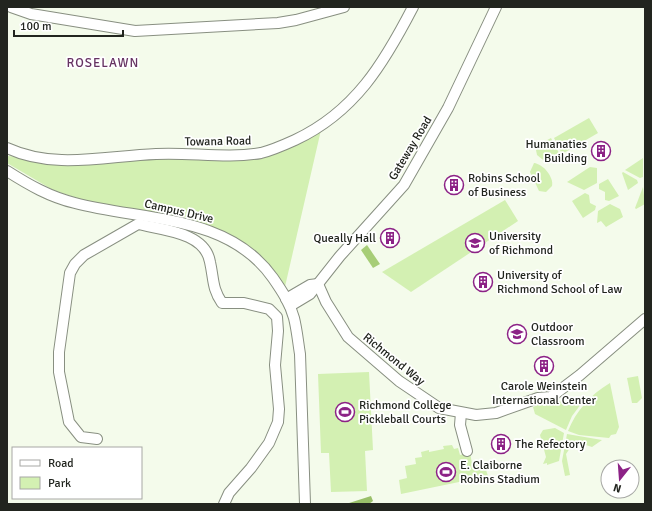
<svg xmlns="http://www.w3.org/2000/svg" width="652" height="511" viewBox="0 0 652 511" font-family="Signika,sans-serif">
<style>
.green{fill:#d3f0b2}
.forest{fill:#9ac06a}
.water{fill:#a7cd77}
.lines{fill:none;stroke-linecap:round;stroke-linejoin:round}
.minor-casing{stroke:#888f81;stroke-width:12}
.minor{stroke:#fff;stroke-width:10}
.labels{text-anchor:middle;stroke-width:3.5;stroke-linejoin:round;paint-order:stroke}
.street-label{font-size:12px;fill:#22251f;stroke:#fff}
.poi-label{font-size:12px;fill:#22251f;stroke:#fff;text-anchor:start}
.neighbourhood-label{font-size:13px;letter-spacing:1px;fill:#663262;stroke:#fff}
</style>
<rect width="100%" height="100%" fill="#f4fbeb"/>
<g class="green">
<path d="M589,118L598,133L562,154L554,138Z"/>
<path d="M321,130L284,291L243,245L197,221L182,216L95,204L53,190L7,163V156L92,162L152,158L266,154Z"/>
<path d="M551,138L560,155L548,164L537,155L536,150L538,145Z"/>
<path d="M643,158V177L640,178L625,170Z"/>
<path d="M534,163C543,164 554,177 552,186L546,192L539,191L530,172Z"/>
<path d="M590,167L597,168V183L584,190L567,182Z"/>
<path d="M623,172L637,180L638,183L628,190L622,173Z"/>
<path d="M608,179L619,196L609,201L605,200V192L599,189V184Z"/>
<path d="M643,187L645,204L636,209L635,208Z"/>
<path d="M585,193L589,195L590,203L596,206L595,210L583,218L572,201Z"/>
<path d="M505,200L518,221L411,292L382,272Z"/>
<path d="M610,204L620,209L623,217L606,227L601,221L597,223L598,211Z"/>
<path d="M369,372L373,450L365,451L367,491L331,492L329,453H321L318,374Z"/>
<path d="M638,376L642,398L637,403H632L627,378Z"/>
<path d="M610,383L619,427L616,434L611,435L609,438L579,435L568,431C576,411 591,394 610,383Z"/>
<path d="M559,401L571,405L581,404L572,416L566,430L535,414L533,407L540,404L544,406Z"/>
<path d="M555,428L564,433L559,461L547,465V463L543,464L546,457L540,435L543,430Z"/>
<path d="M567,434L602,440L592,447L577,442L572,445L566,454L570,475L565,476L562,461Z"/>
<path d="M452,445L454,449L458,448L460,455L470,452L472,464L482,463L483,468L485,467L488,476L401,494L399,480L407,478L405,466L416,464L415,458L422,457L421,452L429,450V452L444,449L443,446Z"/>
</g>
<path class="forest" d="M371,496L373,501L369,504H346Z"/>
<path class="water" d="M367,245L380,264L373,268L361,250Z"/>
<g class="lines">
<g class="minor-casing">
<g id="minor">
<path d="M11,7L31,14L135,31L278,23L296,20L344,7"/>
<path d="M7,148C55,170 105,156 156,154C190,152 227,159 261,153C273,150 284,145 295,140C355,112 384,63 413,7"/>
<path d="M7,171C29,185 50,197 75,203C143,221 228,214 273,278C282,291 290,303 294,318C297,330 298,342 300,354L305,504"/>
<path d="M318,284L326,302L348,337L399,381L439,408L476,415L496,413L538,398L551,397L580,375L645,319"/>
<path d="M286,299L310,285L318,284"/>
<path d="M290,306L310,294L340,256L404,185L448,108L496,7"/>
<path d="M461,413L460,425L467,451"/>
<path d="M97,439L81,437L69,422L59,372V352L70,273L75,264L84,255L138,224C162,230 205,232 210,262C214,280 212,288 222,303H244L269,309L277,317L278,331L275,365L279,409L278,422L269,443L251,468L229,493L224,504"/>
</g>
</g>
<use href="#minor" class="minor"/>
</g>
<defs>
<g id="building-ring" transform="scale(1)"><circle r="9.5" fill="#fff" stroke="#8c2286" stroke-width="1.5"/><path d="M-4-6H4V6H1V3H-1V6H-4ZM-2.5-4.3h1.7v1.8h-1.7ZM.8-4.3h1.7v1.8H.8ZM-2.5-1h1.7V.8h-1.7ZM.8-1h1.7V.8H.8Z" fill="#8c2286"/></g>
<g id="university-ring" transform="scale(1)"><circle r="9.5" fill="#fff" stroke="#8c2286" stroke-width="1.5"/><path d="M0-5L7-2L0 1L-7-2ZM-4 1L0 2.5L4 1V4Q0 6-4 4Z" fill="#8c2286"/></g>
<g id="stadium-ring" transform="scale(1)"><circle r="9.5" fill="#fff" stroke="#8c2286" stroke-width="1.5"/><path d="M0-5a6.5 5 0 1 0 0 10a6.5 5 0 1 0 0-10ZM-3.5-1.8h7v3.6h-7Z" fill="#8c2286"/></g>
</defs>
<g fill-rule="evenodd">
<use href="#building-ring" x="601" y="151"/>
<use href="#building-ring" x="454" y="185"/>
<use href="#building-ring" x="390" y="238"/>
<use href="#university-ring" x="475" y="243"/>
<use href="#building-ring" x="483" y="282"/>
<use href="#university-ring" x="517" y="334"/>
<use href="#building-ring" x="544" y="366"/>
<use href="#stadium-ring" x="345" y="412"/>
<use href="#building-ring" x="501" y="444"/>
<use href="#stadium-ring" x="446" y="472"/>
</g>
<g class="labels">
<g class="street-label">
<text transform="translate(218 141) rotate(-1)" y="4">Towana Road</text>
<text transform="translate(410 148) rotate(-59)" y="4">Gateway Road</text>
<text transform="translate(179 211) rotate(13)" y="4">Campus Drive</text>
<text transform="translate(394 359) rotate(39)" y="4">Richmond Way</text>
</g>
<g class="poi-label">
<text x="587" y="148" text-anchor="end">Humanaties<tspan x="587" dy="14">Building</tspan></text>
<text x="468" y="182">Robins School<tspan x="468" dy="14">of Business</tspan></text>
<text x="489" y="240">University<tspan x="489" dy="14">of Richmond</tspan></text>
<text x="376" y="242" text-anchor="end">Queally Hall</text>
<text x="497" y="279">University of<tspan x="497" dy="14">Richmond School of Law</tspan></text>
<text x="531" y="331">Outdoor<tspan x="531" dy="14">Classroom</tspan></text>
<text x="544" y="390" text-anchor="middle">Carole Weinstein<tspan x="544" dy="14">International Center</tspan></text>
<text x="359" y="409">Richmond College<tspan x="359" dy="14">Pickleball Courts</tspan></text>
<text x="515" y="448">The Refectory</text>
<text x="460" y="469">E. Claiborne<tspan x="460" dy="14">Robins Stadium</tspan></text>
</g>
<g class="neighbourhood-label">
<text x="103" y="67">ROSELAWN</text>
</g>
</g>
<rect width="652" height="511" fill="none" stroke="#22251f" stroke-width="16"/>
<rect x="12" y="447" width="130" height="52" fill="#ffffff" stroke="#a7a8a5"/>
<rect x="20" y="460" width="20" height="6" fill="#ffffff" stroke="#a7a8a5"/>
<text x="48" y="467" font-size="12" fill="#22251f">Road</text>
<rect x="20" y="477" width="20" height="12" fill="#d3f0b2" stroke="#a7a8a5"/>
<text x="48" y="487" font-size="12" fill="#22251f">Park</text>
<g transform="translate(620 479) rotate(197)"><circle r="19" fill="#ffffff" stroke="#a7a8a5"/>
<path d="M0-3L7 15L0 10L-7 15Z" fill="#8c2286"/>
<text y="-6" font-size="11" font-weight="bold" text-anchor="middle" fill="#22251f">N</text>
</g>
<path d="M14 30v6h109v-6" fill="none" stroke="#22251f" stroke-width="2"/>
<text x="20" y="30" font-size="12" fill="#22251f" stroke="#ffffff" stroke-width="3" paint-order="stroke">100 m</text>
</svg>
